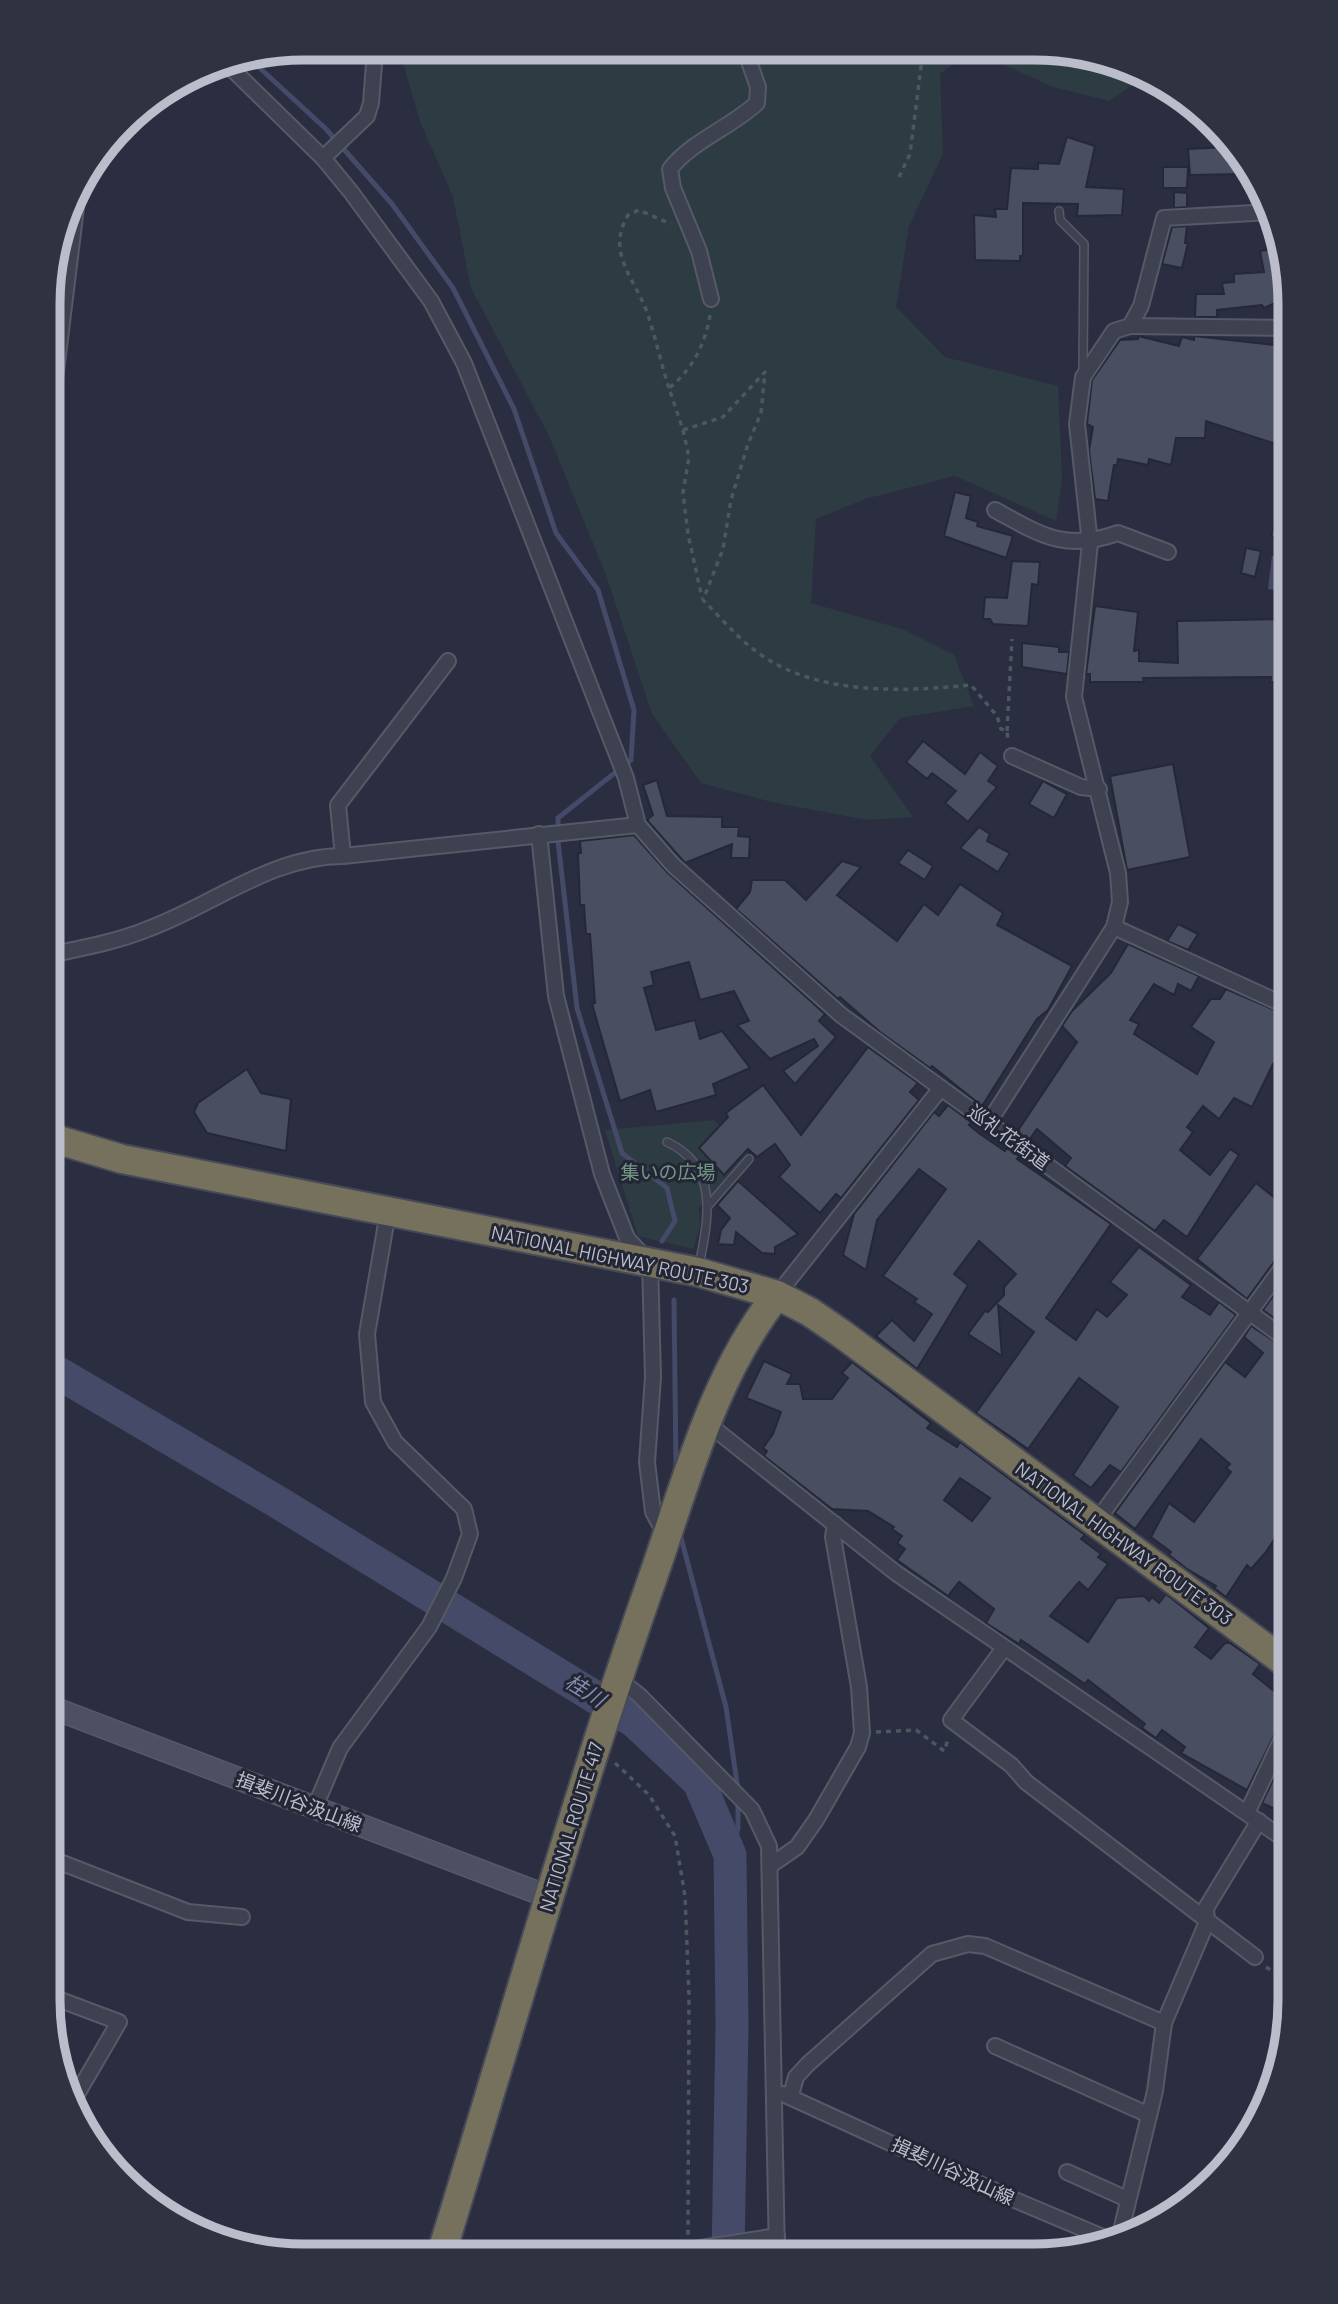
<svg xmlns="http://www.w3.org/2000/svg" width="1338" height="2304" viewBox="0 0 1338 2304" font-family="Barlow,'Noto Sans JP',sans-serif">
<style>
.green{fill:#2d3b42}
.water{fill:#444a68}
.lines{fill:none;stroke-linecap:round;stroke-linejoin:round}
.stream{stroke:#444a68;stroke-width:5}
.river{stroke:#444a68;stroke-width:33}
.building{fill:#4a4e61;stroke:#252837;stroke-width:2;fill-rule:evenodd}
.lane-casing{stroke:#565967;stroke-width:10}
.street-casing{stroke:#565967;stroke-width:18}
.secondary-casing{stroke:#565967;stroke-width:24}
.highway-casing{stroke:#464957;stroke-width:32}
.path{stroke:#4c585f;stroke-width:3.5;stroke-dasharray:5 5;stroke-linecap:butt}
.lane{stroke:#3e4150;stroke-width:7}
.street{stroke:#3e4150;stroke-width:14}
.secondary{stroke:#4d4f62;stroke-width:21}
.highway{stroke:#75715c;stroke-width:28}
.labels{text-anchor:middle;stroke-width:6;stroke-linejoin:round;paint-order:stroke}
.street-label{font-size:19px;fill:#bbbdca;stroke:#232635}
.park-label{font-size:19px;fill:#759885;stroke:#232635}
.water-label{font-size:21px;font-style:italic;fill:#868ead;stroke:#232635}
.rim{fill:none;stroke:#bbbdca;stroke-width:9}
</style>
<rect width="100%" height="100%" fill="#2a2e40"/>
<g class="green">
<path d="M399,48L970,51L940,74L943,154L909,226L896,307L945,357L1058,386L1062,477L1056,521L955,476L865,499L816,519L811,603L902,629L954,655L974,706L900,718L870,756L913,817L868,820L771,802L701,783L652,714L606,575L549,436L471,288L453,197L419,119Z"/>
<path d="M973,51L1084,52L1140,80L1109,101L1053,87Z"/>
<path d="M714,1120L748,1154L699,1208L700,1228L693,1249L638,1236L605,1130Z"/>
</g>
<path class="water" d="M1272,556L1291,559V593L1268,589Z"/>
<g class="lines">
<g class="stream">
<path d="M249,58L326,129L392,204L453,288L514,409L556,533L598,590L634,710L631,760L558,818V841L577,1008L622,1153L667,1188L675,1221L662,1241"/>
<path d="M674,1300L676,1468"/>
<path d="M680,1534L726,1707L738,1790"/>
<path d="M730,1855L738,1828V1800"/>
</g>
<path class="river" d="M48,1367L276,1501L634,1721L699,1782L730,1855L732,2025L728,2256"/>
</g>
<g class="building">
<path d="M1067,137L1095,146L1086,187L1124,189L1122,215L1077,216L1078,204L1023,203V256H1020V261L975,260L974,215L996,217L995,209H1007L1011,168L1038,169V163L1059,164Z"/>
<path d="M1228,147L1246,174L1190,175L1188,149Z"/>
<path d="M1163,167H1188L1187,188H1163Z"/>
<path d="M1174,192L1187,193V207L1174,208Z"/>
<path d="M1187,226L1185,243H1188L1182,268L1162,264L1172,227Z"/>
<path d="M1282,248L1290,296L1264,308L1262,305L1217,310V317H1195L1196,294H1224L1222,283L1234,282V274L1264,272L1260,251Z"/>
<path d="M1138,336L1179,346L1182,337L1194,340V336L1283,346L1291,355V449L1206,421L1205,438H1176L1171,465L1149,459L1148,465L1118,459L1117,465H1114L1108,501L1095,499L1089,450L1093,427L1087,424L1092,380L1120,340L1138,339Z"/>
<path d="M1288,486H1291V543L1271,536Z"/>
<path d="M955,492L971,496L966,518L978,522L977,526L1013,536L1006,558L944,536Z"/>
<path d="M1246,548L1261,551L1255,577L1241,573Z"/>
<path d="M1012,561L1040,562L1038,585L1032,584L1028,626L993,624L990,619H983L985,597L1007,598Z"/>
<path d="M1095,606L1138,612L1134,651L1139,650V661L1178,663L1177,621L1291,619V683L1270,682L1271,677L1143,678L1144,682H1090V674H1086Z"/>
<path d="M1022,643L1059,647V652H1069L1067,674L1022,667Z"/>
<path d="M923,741L965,774L980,752L998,766L988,781L997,787L968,822L945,803L956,791L932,773L927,779L906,762Z"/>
<path d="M1173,764L1190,857L1127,870L1110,776Z"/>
<path d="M657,780L667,816L722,817V827H739L738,836L750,837L749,858H731L732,844L685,863L647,820L653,815L643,785Z"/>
<path d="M1043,781L1067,794L1054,818L1029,804Z"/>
<path d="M979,827L990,834L987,841L1010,853L998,872L960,848Z"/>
<path d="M634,835L667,872L825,1014L819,1021L836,1037L795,1084L783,1071L818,1046L814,1039L770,1059L737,1025L749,1021L734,991L700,1000L689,962L651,972L654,985L644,988L656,1030L695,1020L700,1039L722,1031L750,1068L713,1084L716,1095L656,1112L650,1090L620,1101L592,1004L595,1003L590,934H586L584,905H580L578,853H581L580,841Z"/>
<path d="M908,850L933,866L925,880L898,863Z"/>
<path d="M842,861L861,867L837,895L897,941L924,904L938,915L960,884L1003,913L997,925L1072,966L1048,1010L1037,1019L982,1106L932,1066L930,1068L880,1032L840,997L838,999L736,909L750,892L752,880H785L806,900Z"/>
<path d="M1178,924L1198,934L1188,950L1167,941Z"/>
<path d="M1128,944L1199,976L1191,991L1178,984L1174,995L1154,984L1130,1020L1139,1024L1134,1034L1197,1074L1214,1042L1191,1027L1211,999H1220L1226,989L1291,1017L1290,1068L1277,1061L1273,1064L1252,1107L1234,1098L1219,1119L1203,1106L1187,1127L1193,1132L1180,1150L1210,1175L1230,1149L1239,1155L1187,1237L1164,1220L1155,1231L1123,1208L1065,1166L1071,1158L1037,1129L1029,1140L1017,1132L1077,1042L1062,1026L1072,1011L1111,973Z"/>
<path d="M868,1047L918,1083L910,1092L919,1100L841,1198L836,1194L820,1213L779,1177L790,1165L775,1144L757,1157L748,1149L724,1175L699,1148L728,1117L726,1113L763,1085L801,1135Z"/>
<path d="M247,1069L261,1093L291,1099L286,1151L207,1133L194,1112L198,1103Z"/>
<path d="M948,1105L971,1122L969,1125L980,1134L1005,1151L1007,1148L1019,1156L1017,1159L1111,1224L1046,1318L1076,1340L1097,1309L1107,1317L1127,1295L1110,1282L1139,1247L1191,1285L1182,1297L1210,1315L1219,1302L1236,1315L1121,1472L1110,1465L1091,1488L1073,1475L1118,1407L1079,1378L1028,1449L976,1413L1034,1332L998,1305L1002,1356L968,1334L985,1311L988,1312L1004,1295V1287L1016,1274L979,1241L954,1274L968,1285L917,1369L876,1336L892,1320L914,1341L932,1314L914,1302L917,1299L883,1276L946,1189L919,1169L877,1220L866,1270L843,1255L854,1214L934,1112L939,1116Z"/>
<path d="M1290,1180V1247L1282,1251L1247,1299L1197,1259L1256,1183L1275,1198Z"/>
<path d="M738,1181L798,1234L775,1247V1254L762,1253L736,1232L734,1245L718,1244L721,1230L730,1218L717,1205Z"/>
<path d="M1290,1273V1330L1263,1310Z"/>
<path d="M1251,1326L1290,1351V1515L1266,1552L1251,1569L1247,1565L1226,1597L1214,1588L1216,1586L1187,1569L1169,1555L1171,1552L1151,1537L1169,1503L1194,1522L1231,1472L1226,1468L1230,1464L1201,1439L1135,1529L1115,1513L1225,1362L1245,1377L1263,1353L1244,1337Z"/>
<path d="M764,1361L792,1374L787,1384H800L803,1399H832L848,1378L842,1373L852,1362L931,1423L927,1428L957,1447L960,1442L1085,1535L1081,1539L1101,1554L1098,1557L1108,1564L1088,1590L1079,1582L1050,1616L1088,1642L1117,1598L1144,1596L1149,1601L1152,1597L1159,1603L1166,1594L1209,1628L1195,1647L1211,1659L1225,1643H1230L1260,1664L1253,1674L1290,1704L1247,1790L1181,1753L1185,1747L1162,1730L1156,1738L1142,1728L1145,1724L1088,1680L1085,1684L1021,1640L1019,1644L986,1623L994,1609L959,1582L948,1596L897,1560L905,1549L897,1543L902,1536L892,1529L894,1527L868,1511L832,1509L764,1456L767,1451L763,1448L773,1434L781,1412L746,1398ZM960,1478L990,1498L972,1521L944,1500Z"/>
<path d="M1290,1744V1816L1262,1803Z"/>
</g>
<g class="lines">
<g class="lane-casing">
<g id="lane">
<path d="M1059,211L1060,220L1084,244L1083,373"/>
<path d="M667,1142C719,1166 709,1218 699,1265"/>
<path d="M707,1207L749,1159"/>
</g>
</g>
<g class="street-casing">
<g id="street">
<path d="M222,63L233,70L323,158L351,192L431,301L464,363L626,778L638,825L673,865L841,1015L941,1088"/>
<path d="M323,158L367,116L371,103L375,51"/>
<path d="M711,299L699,251L673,188L670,169C693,140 730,128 757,103L758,87L745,50"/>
<path d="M1130,326L1288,328L1291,341"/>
<path d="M49,429L79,183"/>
<path d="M995,510C1041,535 1065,552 1118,533L1168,552"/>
<path d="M1012,756L1081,787L1099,789"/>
<path d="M539,834L556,996L602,1174L627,1238L650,1263L653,1377L647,1462L653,1512L665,1534"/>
<path d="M343,856L338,805L448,661"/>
<path d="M1114,927L1291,1008"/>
<path d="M49,955C82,948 116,942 148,929C213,905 272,856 343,856L638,825"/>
<path d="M989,1122L1114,927L1120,902L1118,873L1074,697L1090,543L1077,424L1083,377L1114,331L1130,326L1141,306L1164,218L1271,212"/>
<path d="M777,1295L941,1088L1290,1342"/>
<path d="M707,1423L896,1573L1290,1843"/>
<path d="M1096,1522L1290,1257"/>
<path d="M1004,1648L951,1720L1011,1765L1026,1782L1255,1957"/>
<path d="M617,1678L639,1695L752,1810L769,1846L777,2256"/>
<path d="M315,1807L340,1748L429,1627L454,1578L470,1534L464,1509L395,1442L373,1402L367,1334L388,1212"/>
<path d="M1247,1813L1290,1722"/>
<path d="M47,1857L188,1912L242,1917"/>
<path d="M771,1865L797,1847L816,1820L858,1747L862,1733L859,1687L833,1537L835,1524"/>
<path d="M47,1995L119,2022L73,2101"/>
<path d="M995,2046L1149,2115"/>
<path d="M783,2094L1015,2200L1117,2243"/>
<path d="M791,2095L796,2077L808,2064L932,1954L968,1944L985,1946L1164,2023"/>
<path d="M1067,2172L1127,2199"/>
<path d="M1118,2243L1155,2091L1164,2023L1207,1922L1206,1908L1259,1821"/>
<path d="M649,2256L777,2236"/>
</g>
</g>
<g class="secondary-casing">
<path id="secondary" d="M48,1706L549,1897"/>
</g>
<g class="highway-casing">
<g id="highway">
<path d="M48,1137L122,1159L698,1272L777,1295L810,1312L842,1334L1290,1666"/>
<path d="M441,2255C511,2028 575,1798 654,1574C687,1479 714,1374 777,1295"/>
</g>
</g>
<g class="path">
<path d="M899,177L910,154L923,51"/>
<path d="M710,315C705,345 692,370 669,388L683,430L723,417L765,372L761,413L748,444L731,500L723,549L703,600C719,616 735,635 753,649C812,696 901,692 971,685L997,716L1001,729L1007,731L1008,742"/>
<path d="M669,388C661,364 656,339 648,315C636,279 605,254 628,215L639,210L671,224"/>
<path d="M683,430L689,457L683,493L688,534L702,598"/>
<path d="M1007,731L1012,639"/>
<path d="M876,1732L916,1730L944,1751L949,1737"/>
<path d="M615,1763L649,1795L675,1836L685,1896L689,1995L688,2236"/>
<path d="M1266,1967L1290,1983"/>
</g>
<use href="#lane" class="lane"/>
<use href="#street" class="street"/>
<use href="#secondary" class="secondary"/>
<use href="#highway" class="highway"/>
</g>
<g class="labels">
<g class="street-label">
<text transform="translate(1009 1137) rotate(36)" y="7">巡礼花街道</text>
<text transform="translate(620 1259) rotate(12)" y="7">NATIONAL HIGHWAY ROUTE 303</text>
<text transform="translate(1124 1543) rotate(36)" y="7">NATIONAL HIGHWAY ROUTE 303</text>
<text transform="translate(299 1802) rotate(21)" y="7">揖斐川谷汲山線</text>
<text transform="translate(571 1827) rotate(-73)" y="7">NATIONAL ROUTE 417</text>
<text transform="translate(953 2171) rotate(25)" y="7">揖斐川谷汲山線</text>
</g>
<g class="park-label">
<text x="668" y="1179">集いの広場</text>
</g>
<g class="water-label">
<text transform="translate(585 1691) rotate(32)" y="7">桂川</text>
</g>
</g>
<path d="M0 0H1338V2304H0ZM304 60H1034A244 244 0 0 1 1278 304V2000A244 244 0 0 1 1034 2244H304A244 244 0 0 1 60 2000V304A244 244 0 0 1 304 60Z" fill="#2f3241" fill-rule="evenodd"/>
<path class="rim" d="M304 60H1034A244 244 0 0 1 1278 304V2000A244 244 0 0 1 1034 2244H304A244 244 0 0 1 60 2000V304A244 244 0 0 1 304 60Z"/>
</svg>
